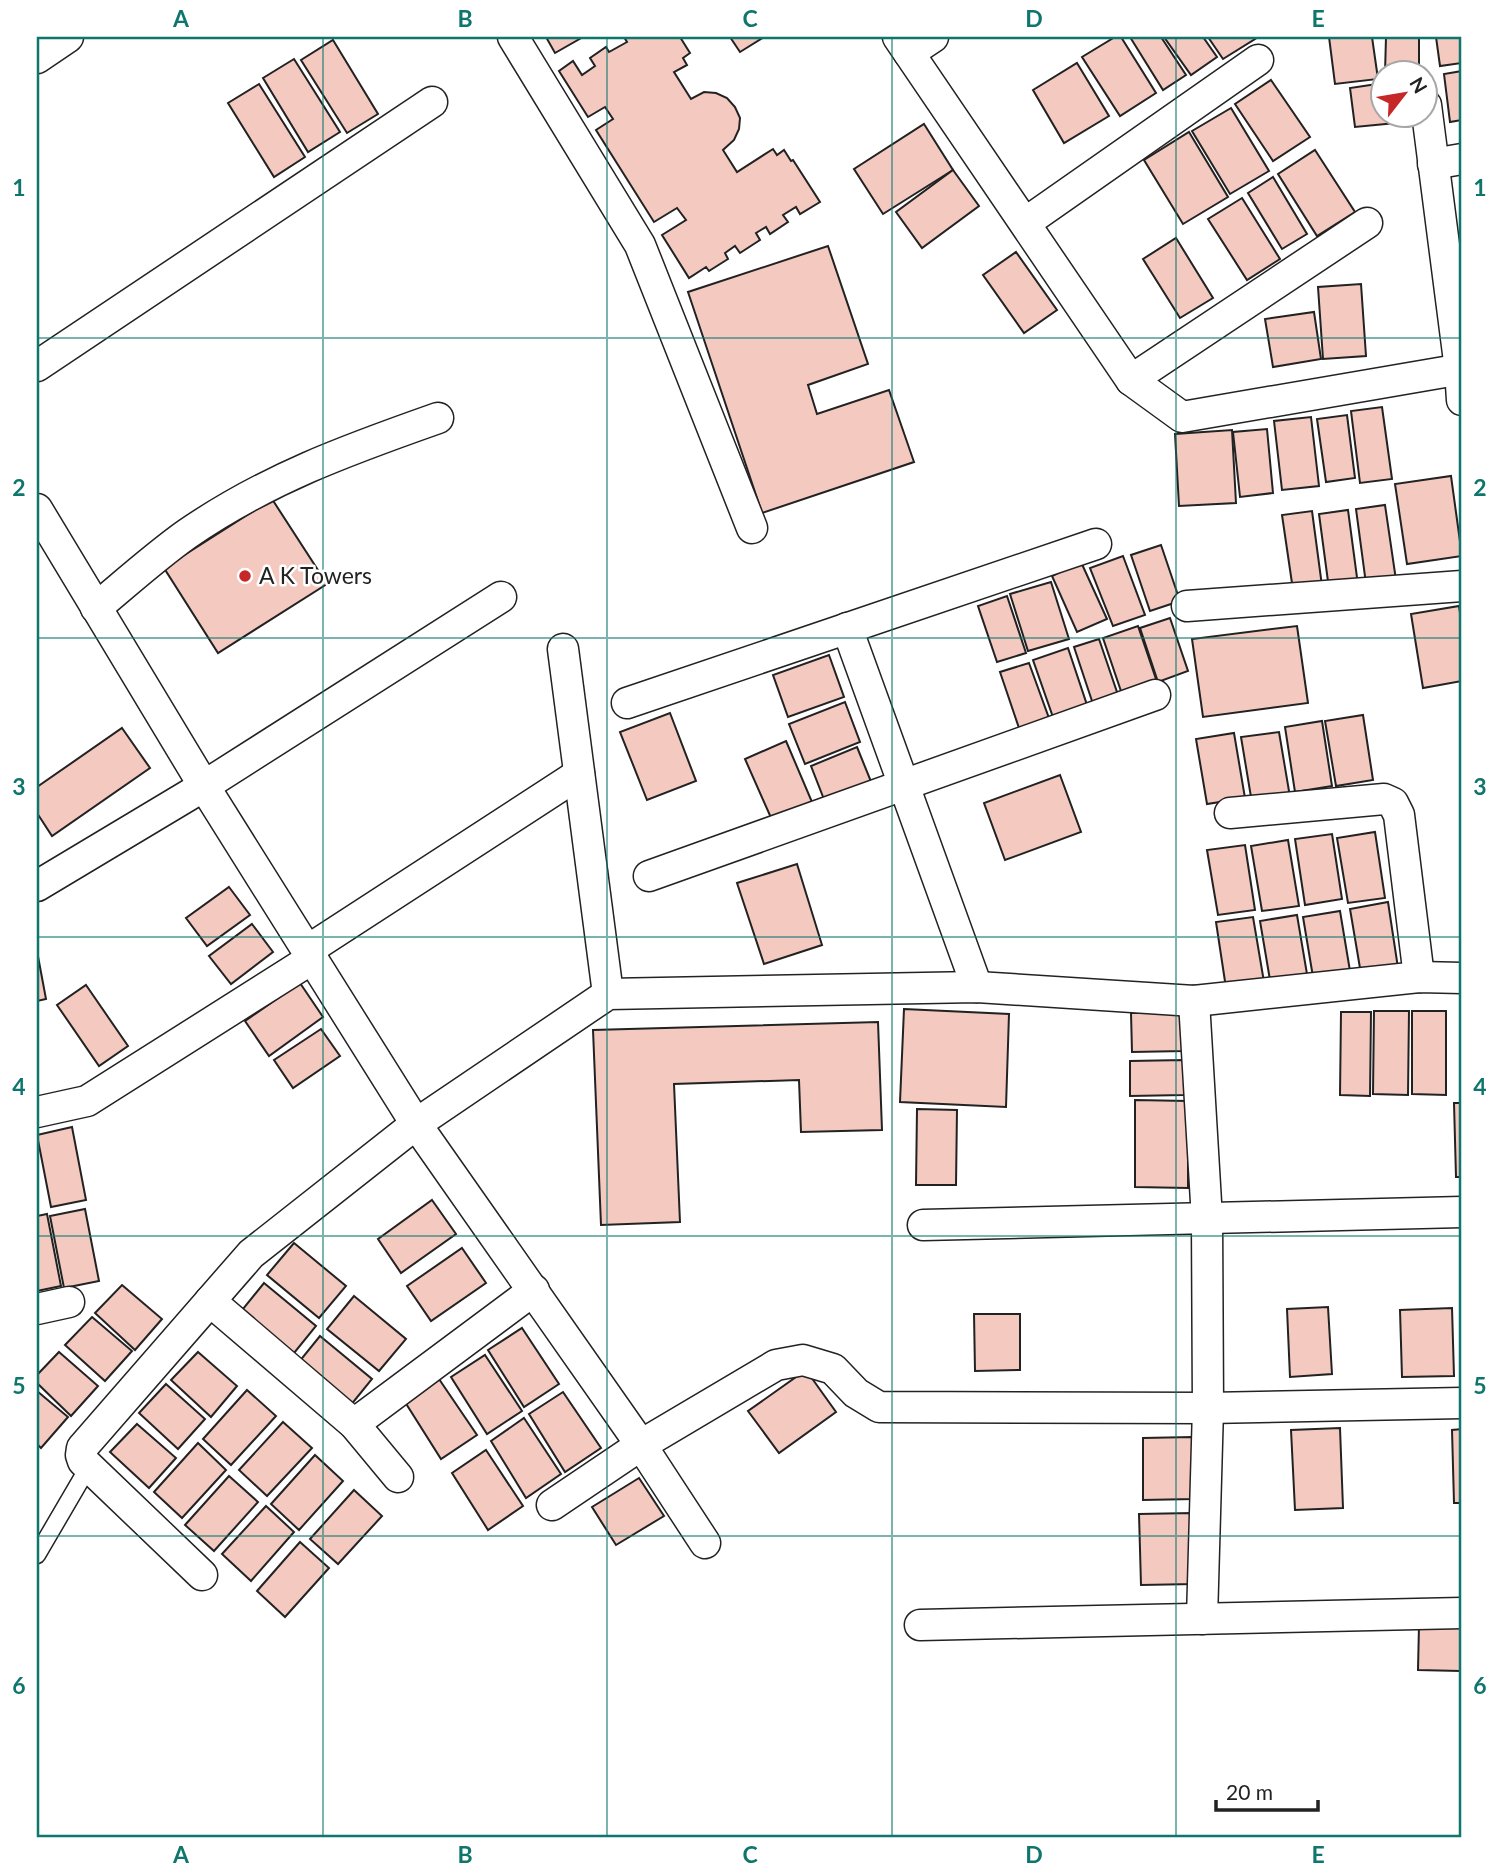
<svg xmlns="http://www.w3.org/2000/svg" width="1499" height="1874" viewBox="0 0 1499 1874" font-family="Lato,sans-serif">
<style>
.building{fill:#f3c9c0;stroke:#222;stroke-width:2}
.lines{fill:none;stroke-linecap:round;stroke-linejoin:round}
.service-casing{stroke:#222;stroke-width:19}
.minor-casing{stroke:#222;stroke-width:33}
.service{stroke:#fff;stroke-width:16}
.minor{stroke:#fff;stroke-width:30}
.grid{fill:none;stroke:#0f766e;stroke-width:2;stroke-opacity:0.55}
.poi-dot{fill:#c62828;stroke:#fff;stroke-width:2.5}
.labels{text-anchor:middle;stroke-width:5;stroke-linejoin:round;paint-order:stroke}
.poi-label{font-size:23px;fill:#222;stroke:#fff;text-anchor:start}
.neatline{fill:none;stroke:#0f766e;stroke-width:2.5}
.grid-label{font-size:23px;text-anchor:middle;font-weight:bold;fill:#0f766e}
</style>
<rect width="100%" height="100%" fill="#fff"/>
<g class="building">
<path d="M546,37H583L555,53Z"/>
<path d="M624,37H680L690,53L683,58L687,65L674,72L691,99L704,92L716,93L727,98L735,107L740,118L739,129L734,140L723,150L737,172L773,149L777,155L784,150L791,161L793,160L820,202L800,214L796,207L783,215L788,222L770,234L766,227L756,233L760,240L740,253L735,246L725,253L728,259L709,271L706,267L689,278L662,235L686,220L677,208L654,222L596,130L613,119L605,107L588,117L559,71L573,61L582,75L595,66L590,58L606,47L609,52L627,42Z"/>
<path d="M730,37H764L740,52Z"/>
<path d="M1115,37H1121L1156,93L1120,116L1082,57Z"/>
<path d="M1130,37H1161L1186,75L1163,90Z"/>
<path d="M1164,37H1203L1217,57L1191,75Z"/>
<path d="M1208,37H1253L1255,39L1223,59Z"/>
<path d="M1329,37H1372L1378,79L1335,84Z"/>
<path d="M1386,37H1419V74L1385,73Z"/>
<path d="M1436,37H1462V63L1440,66Z"/>
<path d="M333,40L378,114L347,133L301,60Z"/>
<path d="M294,59L340,132L308,152L263,78Z"/>
<path d="M1077,63L1109,116L1064,143L1033,90Z"/>
<path d="M1462,71V120L1450,122L1444,74Z"/>
<path d="M1271,80L1310,137L1273,161L1235,104Z"/>
<path d="M1384,83V116H1405L1406,122L1355,127L1350,88Z"/>
<path d="M259,84L305,157L274,177L228,103Z"/>
<path d="M1231,108L1269,171L1230,194L1192,131Z"/>
<path d="M924,124L953,170L883,214L854,169Z"/>
<path d="M1189,132L1228,197L1183,224L1144,160Z"/>
<path d="M1315,150L1355,212L1317,236L1278,174Z"/>
<path d="M953,170L979,206L922,248L896,212Z"/>
<path d="M1273,177L1307,234L1282,249L1248,193Z"/>
<path d="M1242,198L1280,259L1247,280L1208,219Z"/>
<path d="M1176,238L1213,298L1180,318L1143,259Z"/>
<path d="M828,246L868,364L808,385L817,414L889,390L914,462L762,513L688,292Z"/>
<path d="M1016,252L1057,310L1024,333L983,275Z"/>
<path d="M1361,284L1366,356L1323,359L1318,287Z"/>
<path d="M1314,312L1321,359L1273,367L1265,319Z"/>
<path d="M1382,407L1392,479L1360,483L1351,411Z"/>
<path d="M1347,415L1355,478L1326,482L1317,419Z"/>
<path d="M1311,417L1319,486L1282,490L1274,421Z"/>
<path d="M1267,429L1273,493L1240,497L1233,432Z"/>
<path d="M1232,430L1236,503L1179,506L1175,434Z"/>
<path d="M1451,476L1462,556L1407,564L1395,484Z"/>
<path d="M272,499L327,584L218,653L164,568Z"/>
<path d="M1385,505L1396,580L1366,584L1356,509Z"/>
<path d="M1348,510L1358,585L1329,589L1319,514Z"/>
<path d="M1312,511L1322,586L1293,590L1282,515Z"/>
<path d="M1161,545L1180,601L1150,611L1131,555Z"/>
<path d="M1123,556L1145,615L1113,626L1090,568Z"/>
<path d="M1081,562L1107,619L1077,632L1052,576Z"/>
<path d="M1051,582L1069,639L1028,651L1010,594Z"/>
<path d="M1007,596L1026,653L997,662L978,606Z"/>
<path d="M1459,606L1462,627V681L1423,688L1411,614Z"/>
<path d="M1170,618L1188,671L1158,682L1140,628Z"/>
<path d="M1138,626L1158,685L1123,697L1103,638Z"/>
<path d="M1297,626L1308,703L1203,717L1192,639Z"/>
<path d="M1099,639L1119,698L1094,707L1074,647Z"/>
<path d="M1068,648L1088,708L1054,720L1033,660Z"/>
<path d="M829,655L844,697L788,717L773,675Z"/>
<path d="M1029,663L1050,721L1020,731L1000,672Z"/>
<path d="M845,702L860,742L805,764L789,724Z"/>
<path d="M670,713L696,781L647,800L620,732Z"/>
<path d="M1363,715L1373,780L1336,786L1325,721Z"/>
<path d="M1322,721L1332,786L1295,792L1285,727Z"/>
<path d="M122,728L150,768L52,836L37,813V787Z"/>
<path d="M1279,732L1290,797L1252,803L1241,737Z"/>
<path d="M1234,733L1245,798L1207,804L1196,739Z"/>
<path d="M786,741L812,802L772,820L745,759Z"/>
<path d="M857,747L874,789L827,807L811,766Z"/>
<path d="M1060,775L1081,832L1005,860L984,803Z"/>
<path d="M1375,832L1385,898L1348,903L1337,838Z"/>
<path d="M1332,834L1342,899L1305,905L1295,839Z"/>
<path d="M1288,840L1299,906L1262,911L1251,846Z"/>
<path d="M1245,845L1255,910L1218,915L1207,850Z"/>
<path d="M797,864L822,945L764,964L737,883Z"/>
<path d="M229,887L250,915L207,946L186,918Z"/>
<path d="M1388,902L1398,968L1361,974L1350,909Z"/>
<path d="M1340,911L1351,977L1314,983L1303,917Z"/>
<path d="M1297,915L1308,980L1271,986L1260,921Z"/>
<path d="M1253,917L1264,982L1226,988L1216,922Z"/>
<path d="M252,924L273,952L231,984L209,956Z"/>
<path d="M37,951L46,999L37,1001Z"/>
<path d="M300,983L323,1017L269,1056L245,1021Z"/>
<path d="M86,985L128,1046L99,1066L57,1005Z"/>
<path d="M904,1009L1009,1014L1006,1107L900,1102Z"/>
<path d="M1374,1011H1409L1408,1095L1373,1094Z"/>
<path d="M1412,1011H1446V1095L1412,1094Z"/>
<path d="M1341,1012H1371L1370,1096L1340,1095Z"/>
<path d="M1131,1013H1183L1184,1051L1132,1052Z"/>
<path d="M878,1022L882,1130L801,1132L799,1080L674,1084L680,1222L601,1225L593,1030Z"/>
<path d="M321,1029L340,1056L293,1088L274,1060Z"/>
<path d="M1184,1060V1095L1130,1096V1061Z"/>
<path d="M1135,1100L1188,1101V1188L1135,1187Z"/>
<path d="M1454,1103H1462V1177H1456Z"/>
<path d="M917,1109L957,1110L956,1185H916Z"/>
<path d="M72,1127L86,1200L51,1207L37,1135Z"/>
<path d="M432,1200L456,1234L401,1273L378,1239Z"/>
<path d="M85,1209L99,1281L64,1288L50,1216Z"/>
<path d="M47,1214L61,1286L37,1291V1216Z"/>
<path d="M294,1243L346,1286L319,1318L267,1275Z"/>
<path d="M462,1248L486,1283L431,1321L407,1286Z"/>
<path d="M264,1283L316,1326L290,1358L238,1315Z"/>
<path d="M122,1285L162,1319L135,1350L95,1313Z"/>
<path d="M354,1296L406,1339L379,1371L327,1329Z"/>
<path d="M1328,1307L1332,1374L1290,1377L1287,1309Z"/>
<path d="M1452,1308L1454,1376L1402,1377L1400,1310Z"/>
<path d="M974,1314H1020V1370L975,1371Z"/>
<path d="M92,1317L132,1351L105,1381L65,1345Z"/>
<path d="M522,1328L559,1384L524,1407L488,1350Z"/>
<path d="M320,1336L372,1379L346,1411L294,1368Z"/>
<path d="M59,1352L98,1386L71,1416L37,1383V1375Z"/>
<path d="M198,1352L237,1386L211,1417L171,1380Z"/>
<path d="M485,1355L522,1411L487,1434L451,1377Z"/>
<path d="M806,1370L836,1412L779,1453L748,1411Z"/>
<path d="M439,1379L477,1435L441,1459L405,1402Z"/>
<path d="M166,1384L205,1419L178,1449L139,1413Z"/>
<path d="M247,1390L276,1416L231,1465L203,1439Z"/>
<path d="M37,1391L68,1417L41,1448L37,1444Z"/>
<path d="M563,1392L601,1448L565,1472L529,1414Z"/>
<path d="M524,1418L561,1474L526,1498L491,1441Z"/>
<path d="M283,1422L312,1448L267,1496L239,1470Z"/>
<path d="M137,1424L176,1458L149,1488L110,1452Z"/>
<path d="M1340,1428L1343,1508L1295,1510L1291,1430Z"/>
<path d="M1462,1429V1503H1454L1452,1430Z"/>
<path d="M1192,1437L1194,1499L1143,1500V1438Z"/>
<path d="M198,1443L226,1470L182,1518L154,1492Z"/>
<path d="M486,1450L523,1506L488,1530L452,1473Z"/>
<path d="M315,1455L343,1481L299,1530L271,1504Z"/>
<path d="M229,1476L258,1502L214,1551L185,1525Z"/>
<path d="M639,1478L664,1516L616,1545L592,1507Z"/>
<path d="M354,1490L382,1516L338,1564L310,1539Z"/>
<path d="M266,1506L294,1532L251,1581L222,1554Z"/>
<path d="M1192,1513L1194,1584L1141,1585L1139,1514Z"/>
<path d="M300,1542L329,1568L285,1617L257,1591Z"/>
<path d="M1419,1625L1461,1626L1460,1671L1418,1670Z"/>
</g>
<g class="lines">
<g class="service-casing">
<path id="service" d="M37,1555L89,1466"/>
</g>
<g class="minor-casing">
<g id="minor">
<path d="M513,37L640,245L752,528"/>
<path d="M898,37L1131,380L1182,417L1462,369"/>
<path d="M909,53L933,37"/>
<path d="M37,58L68,37"/>
<path d="M1426,105L1460,369L1462,400"/>
<path d="M1433,164L1462,159"/>
<path d="M1025,223L1258,60"/>
<path d="M37,366L432,102"/>
<path d="M1131,380L1367,223"/>
<path d="M37,509L204,786L416,1124L641,1445L705,1543"/>
<path d="M1187,606L1462,586"/>
<path d="M96,608C126,583 156,556 187,534C267,479 347,450 438,418"/>
<path d="M847,628L977,987"/>
<path d="M563,649L608,994"/>
<path d="M627,703L1096,544"/>
<path d="M1230,813L1384,799L1393,803L1399,815L1419,977"/>
<path d="M649,876L1155,695"/>
<path d="M37,886L204,786L501,597"/>
<path d="M308,950L579,774"/>
<path d="M1194,1001L1207,1219L1208,1408L1202,1619"/>
<path d="M37,1112L87,1101L313,958"/>
<path d="M923,1225L1462,1212"/>
<path d="M210,1301L354,1424L534,1290"/>
<path d="M37,1309L69,1302"/>
<path d="M354,1424L398,1477"/>
<path d="M552,1505L641,1445L776,1365L803,1360L833,1369L856,1393L879,1407L1208,1408L1462,1403"/>
<path d="M202,1575L83,1461L81,1455L82,1448L251,1254L416,1124L608,994L977,987L1194,1001L1419,977L1462,978"/>
<path d="M920,1625L1462,1613"/>
</g>
</g>
<use href="#service" class="service"/>
<use href="#minor" class="minor"/>
</g>
<path class="grid" d="M323,37V1837M607,37V1837M892,37V1837M1176,37V1837M37,338H1462M37,638H1462M37,937H1462M37,1236H1462M37,1536H1462"/>
<circle class="poi-dot" cx="245" cy="576" r="7"/>
<g class="labels">
<g class="poi-label">
<text x="259" y="584">A K Towers</text>
</g>
</g>
<rect width="1499" height="1874" fill="none" stroke="#ffffff" stroke-width="77"/>
<g transform="translate(1404 94) rotate(59)"><circle r="33" fill="#ffffff" stroke="#a7a7a7" stroke-width="2"/>
<path d="M0-5L12 26L0 18L-12 26Z" fill="#c62828"/>
<text y="-10" font-size="19" font-weight="bold" text-anchor="middle" fill="#222222">N</text>
</g>
<path d="M1216 1800v10h102v-10" fill="none" stroke="#222222" stroke-width="3.5"/>
<text x="1226" y="1800" font-size="21" fill="#222222" stroke="#ffffff" stroke-width="5" paint-order="stroke">20 m</text>
<rect x="38" y="38" width="1422" height="1798" class="neatline"/>
<g class="grid-label">
<text x="181" y="27">A</text>
<text x="465" y="27">B</text>
<text x="750" y="27">C</text>
<text x="1034" y="27">D</text>
<text x="1318" y="27">E</text>
<text x="19" y="196">1</text>
<text x="1480" y="196">1</text>
<text x="19" y="496">2</text>
<text x="1480" y="496">2</text>
<text x="19" y="795">3</text>
<text x="1480" y="795">3</text>
<text x="19" y="1095">4</text>
<text x="1480" y="1095">4</text>
<text x="19" y="1394">5</text>
<text x="1480" y="1394">5</text>
<text x="19" y="1694">6</text>
<text x="1480" y="1694">6</text>
<text x="181" y="1863">A</text>
<text x="465" y="1863">B</text>
<text x="750" y="1863">C</text>
<text x="1034" y="1863">D</text>
<text x="1318" y="1863">E</text>
</g>
</svg>
